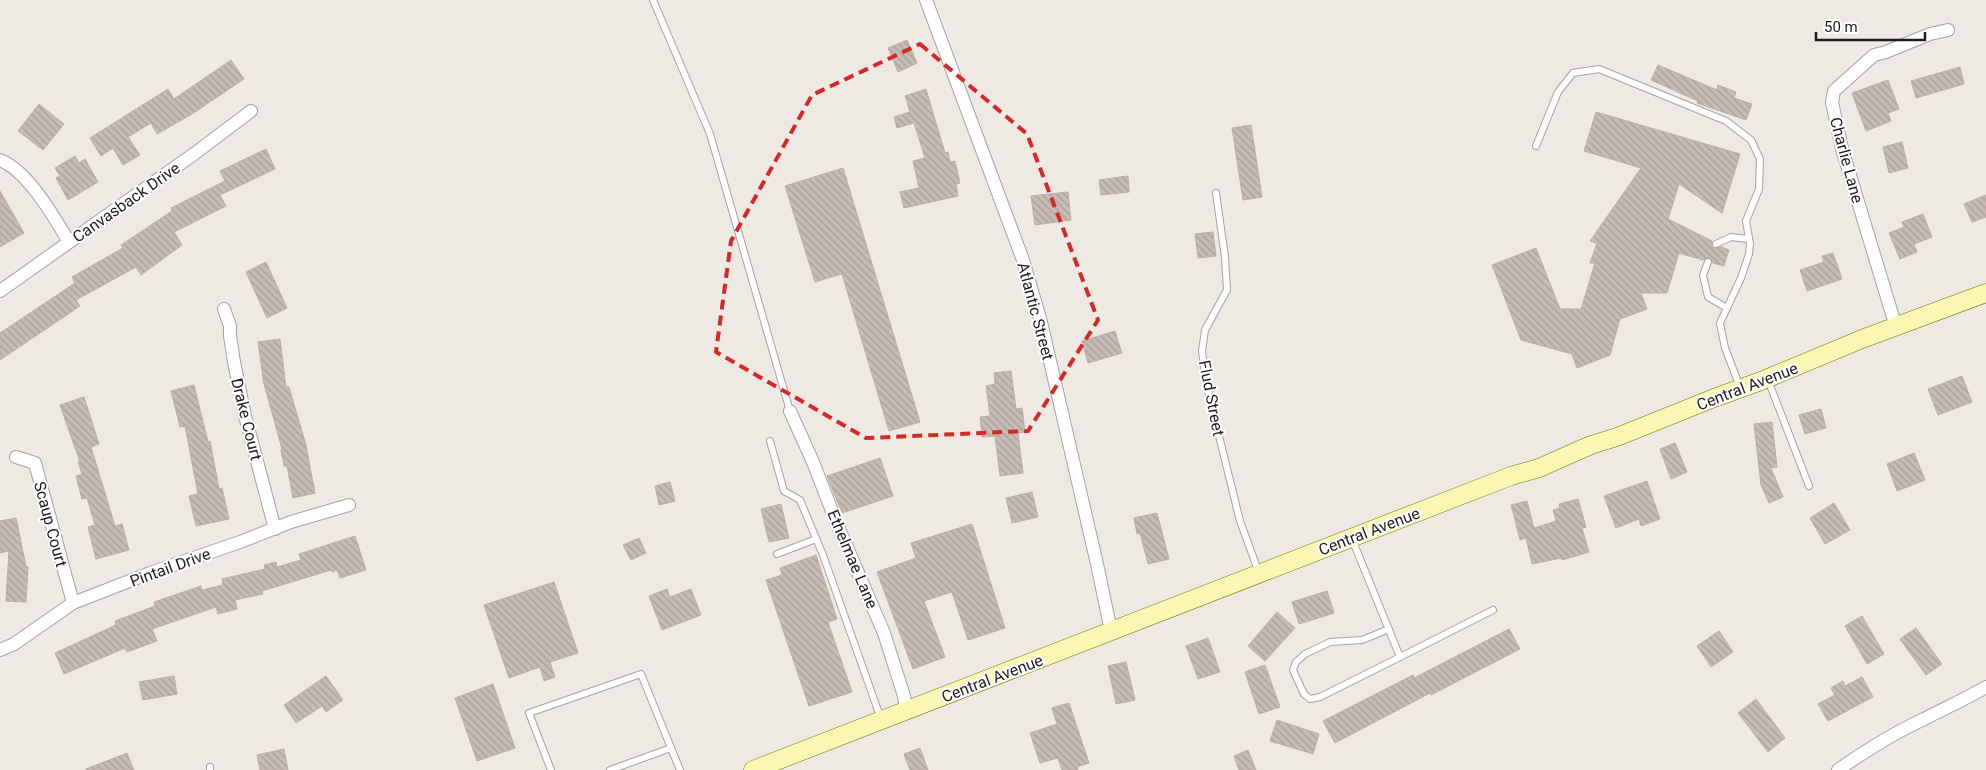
<svg xmlns="http://www.w3.org/2000/svg" width="1986" height="770" viewBox="0 0 1986 770" font-family="Roboto,sans-serif">
<style>
.building{fill:url(#building-back-hatch);stroke:#c0aea4}
.lines{fill:none;stroke-linecap:round;stroke-linejoin:round}
.lane-casing{stroke:#a4a4a4;stroke-width:8}
.street-casing{stroke:#a4a4a4;stroke-width:14}
.secondary-casing{stroke:#747503;stroke-width:19}
.lane{stroke:#fff;stroke-width:6}
.street{stroke:#fff;stroke-width:12}
.secondary{stroke:#faf7b4;stroke-width:18}
.marked{fill:none;stroke:#d62828;stroke-width:4;stroke-dasharray:10 6;stroke-linejoin:round}
.labels{text-anchor:middle;stroke-width:4;stroke-linejoin:round;paint-order:stroke}
.street-label{font-size:16px;fill:#1d1d1d;stroke:#fff}
</style>
<defs>
<pattern id="building-back-hatch" width="6" height="6" patternUnits="userSpaceOnUse" patternTransform="scale(1.25)"><rect width="6" height="6" fill="#c6bbb5"/><path d="M-1 5l2 2M0 0l6 6M5-1l2 2" fill="none" stroke="#aaa09b"/></pattern>
</defs>
<rect width="100%" height="100%" fill="#eee9e2"/>
<g class="building">
<path d="M907,40L917,63L898,72L888,48Z"/>
<path d="M231,60L244,79L192,114L157,134L151,123L128,137L140,155L123,165L113,148L101,156L90,138L168,89L174,99Z"/>
<path d="M1658,65L1717,90L1718,85L1736,92L1734,98L1752,104L1746,120L1697,103L1698,101L1651,80Z"/>
<path d="M1960,67L1964,84L1916,98L1911,81Z"/>
<path d="M1888,80L1899,109L1888,113L1891,121L1866,131L1852,93Z"/>
<path d="M926,89L945,153L948,152L950,162L955,161L960,183L956,184L958,196L904,208L900,192L919,188L913,161L925,158L914,123L897,128L894,117L910,112L905,96Z"/>
<path d="M39,104L64,124L43,150L18,131Z"/>
<path d="M1596,112L1740,154L1722,213L1679,184L1668,219L1712,241L1711,246L1714,248L1722,247L1729,250L1724,266L1713,263L1709,257L1703,260L1679,253L1667,293H1641L1647,309L1620,319L1610,355L1577,368L1572,354L1521,340L1492,265L1536,248L1560,309H1581L1595,263H1590L1597,243L1590,241L1641,168L1584,151Z"/>
<path d="M1251,125L1262,197L1243,200L1232,128Z"/>
<path d="M1902,142L1908,168L1889,173L1883,147Z"/>
<path d="M266,149L275,169L220,195L226,206L174,232L182,245L141,275L136,267L76,300L80,306L0,360V333L75,283L72,277L123,248L121,245L172,211L171,208L225,181L220,171Z"/>
<path d="M75,156L79,163L85,159L98,182L68,200L56,178L60,176L55,168Z"/>
<path d="M843,168L920,422L889,431L842,274L815,282L785,186Z"/>
<path d="M1128,176L1129,192L1101,195L1099,180Z"/>
<path d="M0,191L24,233L0,247Z"/>
<path d="M1068,192L1071,220L1035,225L1031,196Z"/>
<path d="M1986,195V217L1972,222L1964,204Z"/>
<path d="M1923,214L1932,237L1914,244L1917,252L1900,259L1889,233L1904,227L1902,222Z"/>
<path d="M1213,232L1216,256L1198,258L1195,234Z"/>
<path d="M1833,253L1842,279L1807,291L1800,270L1824,262L1822,256Z"/>
<path d="M266,262L287,308L267,318L246,272Z"/>
<path d="M1115,331L1122,353L1088,363L1082,341Z"/>
<path d="M280,339L286,387H289L306,445L315,493L293,498L287,466H284L281,450L282,449L264,384L258,342Z"/>
<path d="M1011,371L1016,409L1022,408L1025,432L1018,433L1023,473L1000,476L995,436L982,437L980,417L990,416L986,386L995,384L994,373Z"/>
<path d="M1962,376L1972,402L1938,415L1928,389Z"/>
<path d="M194,385L208,442L210,441L219,489L222,488L229,519L196,526L189,496L198,494L185,426L180,427L171,391Z"/>
<path d="M84,397L99,444L91,447L115,526L122,524L129,550L96,559L88,527L95,525L87,498L82,499L76,476L82,474L78,462H80L60,405Z"/>
<path d="M1821,409L1826,428L1805,434L1799,415Z"/>
<path d="M1772,422L1777,467L1771,468L1783,497L1769,503L1761,485L1754,424Z"/>
<path d="M1675,443L1687,472L1671,479L1660,449Z"/>
<path d="M1914,453L1925,480L1897,491L1887,464Z"/>
<path d="M880,458L893,496L842,513L827,476Z"/>
<path d="M1647,481L1660,519L1641,526L1639,519L1616,528L1604,496Z"/>
<path d="M670,482L675,501L659,505L655,486Z"/>
<path d="M1032,492L1038,517L1012,523L1006,498Z"/>
<path d="M1578,499L1586,527L1582,528L1589,552L1562,560L1561,558L1532,564L1526,538L1520,540L1511,505L1527,501L1534,528L1556,521L1553,510L1560,508L1559,504Z"/>
<path d="M1834,503L1850,530L1825,544L1810,518Z"/>
<path d="M781,504L789,538L769,542L761,509Z"/>
<path d="M1157,513L1169,559L1148,564L1140,533L1137,534L1134,518Z"/>
<path d="M16,518L26,566L28,567L26,602L6,601L9,551L0,553V521Z"/>
<path d="M972,524L1005,628L968,640L952,592L924,601L945,657L913,669L877,572L916,558L911,543Z"/>
<path d="M355,536L366,570L340,578L337,570L332,572L331,570L262,591L263,594L235,600L237,609L218,614L216,607L152,629L157,641L127,652L125,648L64,674L55,653L116,625L115,621L155,606L154,602L201,586L202,590L223,585L222,579L265,569L264,565L276,562L277,567L301,560L299,554Z"/>
<path d="M639,538L646,553L631,560L623,545Z"/>
<path d="M816,555L837,619L828,622L852,692L809,706L766,580L782,575L780,568Z"/>
<path d="M554,582L578,653L550,662L555,677L544,681L540,667L509,678L484,605Z"/>
<path d="M667,589L670,597L691,589L701,615L662,630L649,596Z"/>
<path d="M1327,591L1334,613L1299,624L1292,602Z"/>
<path d="M1277,612L1295,628L1265,661L1248,646Z"/>
<path d="M1862,616L1884,654L1867,664L1845,626Z"/>
<path d="M1916,628L1942,664L1926,675L1900,639Z"/>
<path d="M1509,629L1520,649L1431,695L1430,693L1335,743L1323,721L1413,675L1414,678Z"/>
<path d="M1719,631L1733,652L1711,667L1697,646Z"/>
<path d="M1208,638L1220,672L1198,679L1186,646Z"/>
<path d="M1126,662L1135,700L1116,704L1108,666Z"/>
<path d="M1265,665L1280,707L1259,714L1245,672Z"/>
<path d="M174,676L177,694L143,700L139,682Z"/>
<path d="M326,676L343,700L326,712L322,706L296,723L284,705Z"/>
<path d="M1862,677L1873,697L1828,721L1818,704L1835,695L1831,688L1843,681L1845,686Z"/>
<path d="M493,684L515,748L477,761L455,698Z"/>
<path d="M1756,699L1785,738L1768,752L1738,713Z"/>
<path d="M1069,703L1089,763L1077,767L1078,770H1062L1058,758L1040,763L1030,733L1057,724L1052,708Z"/>
<path d="M1277,720L1319,734L1313,754L1270,741Z"/>
<path d="M920,748L928,770H910L904,754Z"/>
<path d="M284,749L288,770H260L257,755Z"/>
<path d="M1248,750L1256,770H1239L1234,756Z"/>
<path d="M127,753L134,770H86V769Z"/>
</g>
<g class="lines">
<g class="lane-casing">
<g id="lane">
<path d="M653,0L710,134L790,411"/>
<path d="M1536,146L1558,92L1573,73L1599,69L1726,121L1751,140L1760,159L1759,189L1746,221L1750,244L1749,254L1741,278L1720,323L1725,348L1740,387"/>
<path d="M1216,193L1225,257L1227,290L1205,330L1202,351L1206,383L1240,521L1259,573"/>
<path d="M1716,244L1731,237L1748,239"/>
<path d="M1708,262L1703,275L1708,297L1727,308"/>
<path d="M1768,380L1809,486"/>
<path d="M770,441L784,491L800,500L823,555L881,719"/>
<path d="M1352,539L1400,657L1320,697L1310,699L1304,694L1293,670L1296,662L1305,654L1330,642L1362,640L1389,629"/>
<path d="M777,554L816,539"/>
<path d="M1400,657L1493,610"/>
<path d="M210,767V770"/>
<path d="M551,770L529,713L641,674L680,770"/>
<path d="M610,770L671,748"/>
</g>
</g>
<g class="street-casing">
<g id="street">
<path d="M926,0L1023,260L1041,322L1097,564L1111,631"/>
<path d="M0,160C28,171 54,217 69,242"/>
<path d="M0,291L194,154L251,111"/>
<path d="M224,309L230,326V336L234,362L245,416L275,529"/>
<path d="M1896,327L1842,149L1832,102L1834,91L1874,55L1886,52L1930,34L1948,30"/>
<path d="M790,411L813,462L837,524L884,633L904,696L906,711"/>
<path d="M16,457L35,463L73,603"/>
<path d="M0,650L14,644L73,603L150,573L240,542L291,522L349,505"/>
<path d="M1838,770C1865,751 1894,733 1924,719C1945,708 1966,699 1986,687"/>
</g>
</g>
<g class="secondary-casing">
<path id="secondary" d="M753,770L1511,476L1539,468L1591,445L1617,437L1714,398L1761,381L1862,339L1986,293"/>
</g>
<use href="#lane" class="lane"/>
<use href="#street" class="street"/>
<use href="#secondary" class="secondary"/>
</g>
<path class="marked" d="M920,44L1027,134L1098,320L1028,431L866,438L716,352L731,241L812,95Z"/>
<g class="labels">
<g class="street-label">
<text transform="translate(1847 160) rotate(75)" y="6">Charlie Lane</text>
<text transform="translate(126 202) rotate(-35)" y="6">Canvasback Drive</text>
<text transform="translate(1036 311) rotate(75)" y="6">Atlantic Street</text>
<text transform="translate(1747 386) rotate(-21)" y="6">Central Avenue</text>
<text transform="translate(1212 398) rotate(79)" y="6">Flud Street</text>
<text transform="translate(247 419) rotate(76)" y="6">Drake Court</text>
<text transform="translate(51 524) rotate(75)" y="6">Scaup Court</text>
<text transform="translate(1369 531) rotate(-21)" y="6">Central Avenue</text>
<text transform="translate(853 559) rotate(67)" y="6">Ethelmae Lane</text>
<text transform="translate(170 567) rotate(-20)" y="6">Pintail Drive</text>
<text transform="translate(992 678) rotate(-21)" y="6">Central Avenue</text>
</g>
</g>
<path d="M1816 32v8h109v-8" fill="none" stroke="#1d1d1d" stroke-width="2.5"/>
<text x="1824" y="32" font-size="15" fill="#1d1d1d" stroke="#ffffff" stroke-width="4" paint-order="stroke">50 m</text>
</svg>
